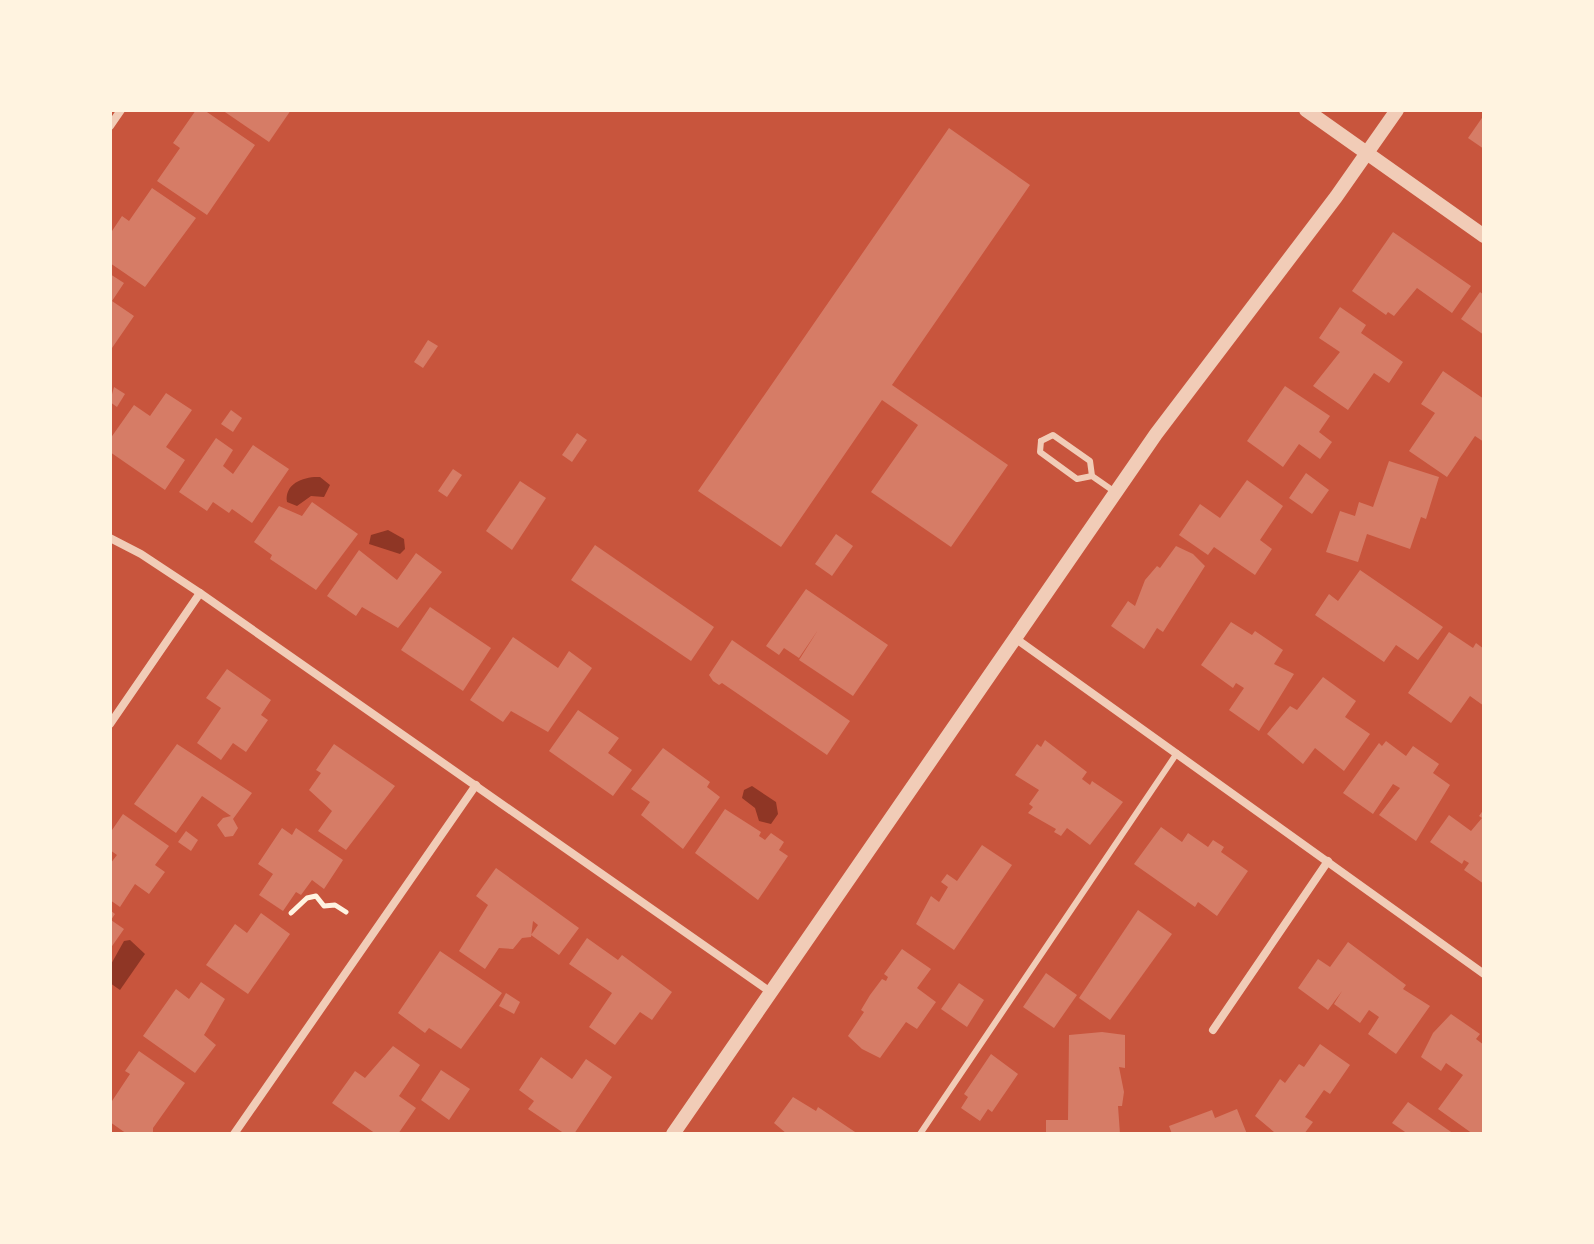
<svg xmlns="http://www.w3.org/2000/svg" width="1594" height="1244" viewBox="0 0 1594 1244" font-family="'Fira Sans',sans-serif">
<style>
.water{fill:#8f3625}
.building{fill:#d67c66}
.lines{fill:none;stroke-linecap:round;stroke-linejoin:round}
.path{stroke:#fff3e0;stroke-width:5}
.service{stroke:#f1ccb7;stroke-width:6}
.minor{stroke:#f1ccb7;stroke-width:8}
.tertiary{stroke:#f1ccb7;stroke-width:14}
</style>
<rect width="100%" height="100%" fill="#c8553d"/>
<g class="water">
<path d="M320,477L330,485L324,497L311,496L297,506L287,502C284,483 305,476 320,477Z"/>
<path d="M388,530L404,539L405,549L400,554L369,544L371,535Z"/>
<path d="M752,786L776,802L778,814L771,824L759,821L755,808L742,798L744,790Z"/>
<path d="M130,940L145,954L120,990L110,983V966L124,941Z"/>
</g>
<g class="building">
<path d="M196,110H204L255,145L207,215L157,181L180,148L173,143Z"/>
<path d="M222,110H291L269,142Z"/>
<path d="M1484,115V149L1468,138Z"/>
<path d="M949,128L1030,185L892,385L1008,465L951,547L871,492L918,425L882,400L781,547L698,491Z"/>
<path d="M152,188L196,218L145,287L110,263V234L122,216L129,221Z"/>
<path d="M1393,232L1471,286L1452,313L1417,288L1394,316L1388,312L1386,315L1352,291Z"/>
<path d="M110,274L124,283L112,301L134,316L112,348Z"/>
<path d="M1480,292L1484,295V335L1461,319Z"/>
<path d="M1340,307L1366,325L1361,333L1403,362L1389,383L1374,373L1348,410L1313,386L1340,352L1319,338Z"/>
<path d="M428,340L438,346L423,368L414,362Z"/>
<path d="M1443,371L1484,399V442L1475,436L1447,477L1409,451L1435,413L1421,404Z"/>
<path d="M1285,386L1330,416L1319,432L1332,442L1320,459L1299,444L1283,467L1247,441Z"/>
<path d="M114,387L125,394L117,407L110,402Z"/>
<path d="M166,393L192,410L166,447L185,460L165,490L110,452V439L134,405L150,416Z"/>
<path d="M231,410L242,418L233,432L221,424Z"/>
<path d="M577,433L587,440L572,462L562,455Z"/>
<path d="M216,438L233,450L223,466L233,474L253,445L289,469L252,523L232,509L229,513L213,502L207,511L179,492Z"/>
<path d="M1389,461L1439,477L1426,519L1421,517L1410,549L1367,534L1358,562L1326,552L1340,511L1355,516L1359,502L1373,507Z"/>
<path d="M453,469L462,475L447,497L438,491Z"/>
<path d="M1306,473L1329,490L1312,514L1289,498Z"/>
<path d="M1247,480L1283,506L1260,540L1272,549L1255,575L1214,547L1208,555L1179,535L1200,504L1220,518Z"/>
<path d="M520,481L546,498L512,550L486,531Z"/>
<path d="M312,502L358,534L316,590L270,559L272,555L254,542L279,506L302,516Z"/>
<path d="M836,534L853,546L832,576L815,564Z"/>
<path d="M595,545L714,627L691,661L571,580Z"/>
<path d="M1176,546L1193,554L1205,566L1163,632L1157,628L1144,649L1111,626L1128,601L1135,606L1145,580L1157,566L1160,568Z"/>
<path d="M359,550L397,580L416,553L442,572L398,628L362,607L356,616L327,596Z"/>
<path d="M1360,570L1443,627L1418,660L1396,645L1384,662L1315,615L1329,594L1338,601Z"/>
<path d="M806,589L888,645L853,696L799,660L818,630L799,658L784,648L779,655L766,646Z"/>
<path d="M430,607L491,648L463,691L401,650Z"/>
<path d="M1231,622L1252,635L1255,631L1283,650L1274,664L1294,674L1259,731L1229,710L1244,688L1236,683L1233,688L1201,665Z"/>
<path d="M1449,632L1473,648L1476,643L1484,649V706L1470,696L1451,723L1408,693Z"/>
<path d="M513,637L558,668L569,651L592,668L548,732L511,711L503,722L470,700Z"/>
<path d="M732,640L850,721L827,755L722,683L719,685L713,681L709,675Z"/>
<path d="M227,669L271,700L261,715L268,720L246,752L233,743L221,760L197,743L221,708L206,698Z"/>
<path d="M1323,677L1356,701L1345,717L1370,734L1344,771L1315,748L1303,764L1267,734L1290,706L1297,710Z"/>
<path d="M578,710L619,738L608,753L632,770L613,796L549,751Z"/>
<path d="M1045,740L1087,772L1082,779L1090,785L1092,781L1123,802L1090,845L1067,828L1061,836L1054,832L1056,829L1028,813L1033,807L1029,804L1039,790L1015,775L1037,744L1041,747Z"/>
<path d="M1386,741L1406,756L1413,746L1439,764L1433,773L1450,785L1416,841L1379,815L1400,788L1393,784L1373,814L1343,793L1379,743L1382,746Z"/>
<path d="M177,744L252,793L233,819L238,828L233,836L225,837L217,825L223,818L231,816L202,796L176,833L134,804Z"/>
<path d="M334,744L395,786L346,850L318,831L332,811L309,790L321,773L316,770Z"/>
<path d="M663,748L710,782L707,787L720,797L683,849L641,815L650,802L631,789Z"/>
<path d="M725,809L761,832L759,836L765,840L771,833L784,842L779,850L788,856L758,900L695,853Z"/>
<path d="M1484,809V884L1464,870L1469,863L1464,860L1462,864L1430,842L1449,815L1471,831L1482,818L1479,816Z"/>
<path d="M123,814L169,846L155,865L165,872L149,894L135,884L120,907L110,900V864L117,855L110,850V833Z"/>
<path d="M1161,827L1182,842L1188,833L1208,847L1213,840L1224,847L1221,852L1248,871L1217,916L1198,902L1195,907L1134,864Z"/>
<path d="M282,828L292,835L296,828L343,860L324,889L312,880L301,895L296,892L283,911L259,895L273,874L258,864Z"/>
<path d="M186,831L198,840L191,851L178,842Z"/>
<path d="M982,845L1012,865L954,950L916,924L931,896L939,902L948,887L941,882L947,874L957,881Z"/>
<path d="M496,868L579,928L559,955L531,935L538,925L533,921L531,937L522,938L513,949L499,948L485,969L459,951L488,905L476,896Z"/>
<path d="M110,910L115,914L111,920L124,929L110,949Z"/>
<path d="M1138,910L1172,934L1110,1020L1079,998Z"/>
<path d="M261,913L290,934L248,994L206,965L235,924L247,933Z"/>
<path d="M587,938L618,960L622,955L672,992L652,1020L640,1012L615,1045L589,1027L612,993L569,964Z"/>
<path d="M1348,942L1406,985L1403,989L1430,1006L1396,1054L1368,1034L1379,1017L1369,1010L1360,1023L1334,1004L1342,991L1328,1010L1298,988L1318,959L1330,967Z"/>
<path d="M902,949L931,969L917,988L936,1002L917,1029L906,1022L880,1058L862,1049L848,1036L864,1012L861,1010L870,995L882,979L886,981L888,977L884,974Z"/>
<path d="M440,951L502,993L461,1049L429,1028L425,1033L398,1013Z"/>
<path d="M1046,973L1077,995L1054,1028L1023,1007Z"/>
<path d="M201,982L225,999L204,1035L216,1045L195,1073L143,1036L176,989L189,999Z"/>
<path d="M959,983L984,1000L967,1027L941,1009Z"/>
<path d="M506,993L520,1002L514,1014L499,1006Z"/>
<path d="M1451,1014L1480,1034L1476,1039L1484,1045V1134H1473L1438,1109L1463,1075L1446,1063L1441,1071L1421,1057L1433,1033Z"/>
<path d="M1102,1032L1125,1035V1068L1119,1067L1124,1092L1122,1106H1118L1120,1134H1046V1120H1068L1069,1035Z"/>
<path d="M1320,1044L1350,1065L1330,1094L1324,1090L1305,1117L1313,1122L1304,1134L1274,1132L1255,1116L1280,1079L1285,1083L1299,1064L1304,1067Z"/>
<path d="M393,1046L420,1065L399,1096L416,1108L398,1134H376L332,1103L355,1071L365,1078Z"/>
<path d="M139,1051L185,1083L153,1128V1134H127L110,1122V1104L130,1074L125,1071Z"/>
<path d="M991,1054L1018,1074L992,1112L988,1109L980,1121L961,1108L968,1097L964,1094Z"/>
<path d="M541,1057L572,1079L586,1059L612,1077L574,1134H565L528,1109L534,1101L519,1090Z"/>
<path d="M441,1070L470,1089L449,1120L421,1100Z"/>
<path d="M793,1097L816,1111L818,1107L858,1134H787L774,1123Z"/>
<path d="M1408,1102L1454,1134H1408L1392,1123Z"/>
<path d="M1237,1109L1247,1134H1172L1169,1126L1212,1110L1215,1118Z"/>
</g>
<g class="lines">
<path class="path" d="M291,913L307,898L316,896L324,906L335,905L346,912"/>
<g class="service">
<path d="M1041,441L1040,452L1077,479L1092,476L1115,492"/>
<path d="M1041,441L1053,435L1090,461L1092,476"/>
<path d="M920,1134L1177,753"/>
</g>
<g class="minor">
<path d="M110,126L121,110"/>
<path d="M110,538L141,554L200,593L772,993"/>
<path d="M1015,638L1484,974"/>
<path d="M110,724L200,593"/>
<path d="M1213,1030L1328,861"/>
<path d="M234,1134L476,785"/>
</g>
<g class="tertiary">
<path d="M1306,110L1484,236"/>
<path d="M673,1134L1156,434L1336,197L1397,110"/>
</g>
</g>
<rect width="1594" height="1244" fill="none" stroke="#fff3e0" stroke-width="224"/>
</svg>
